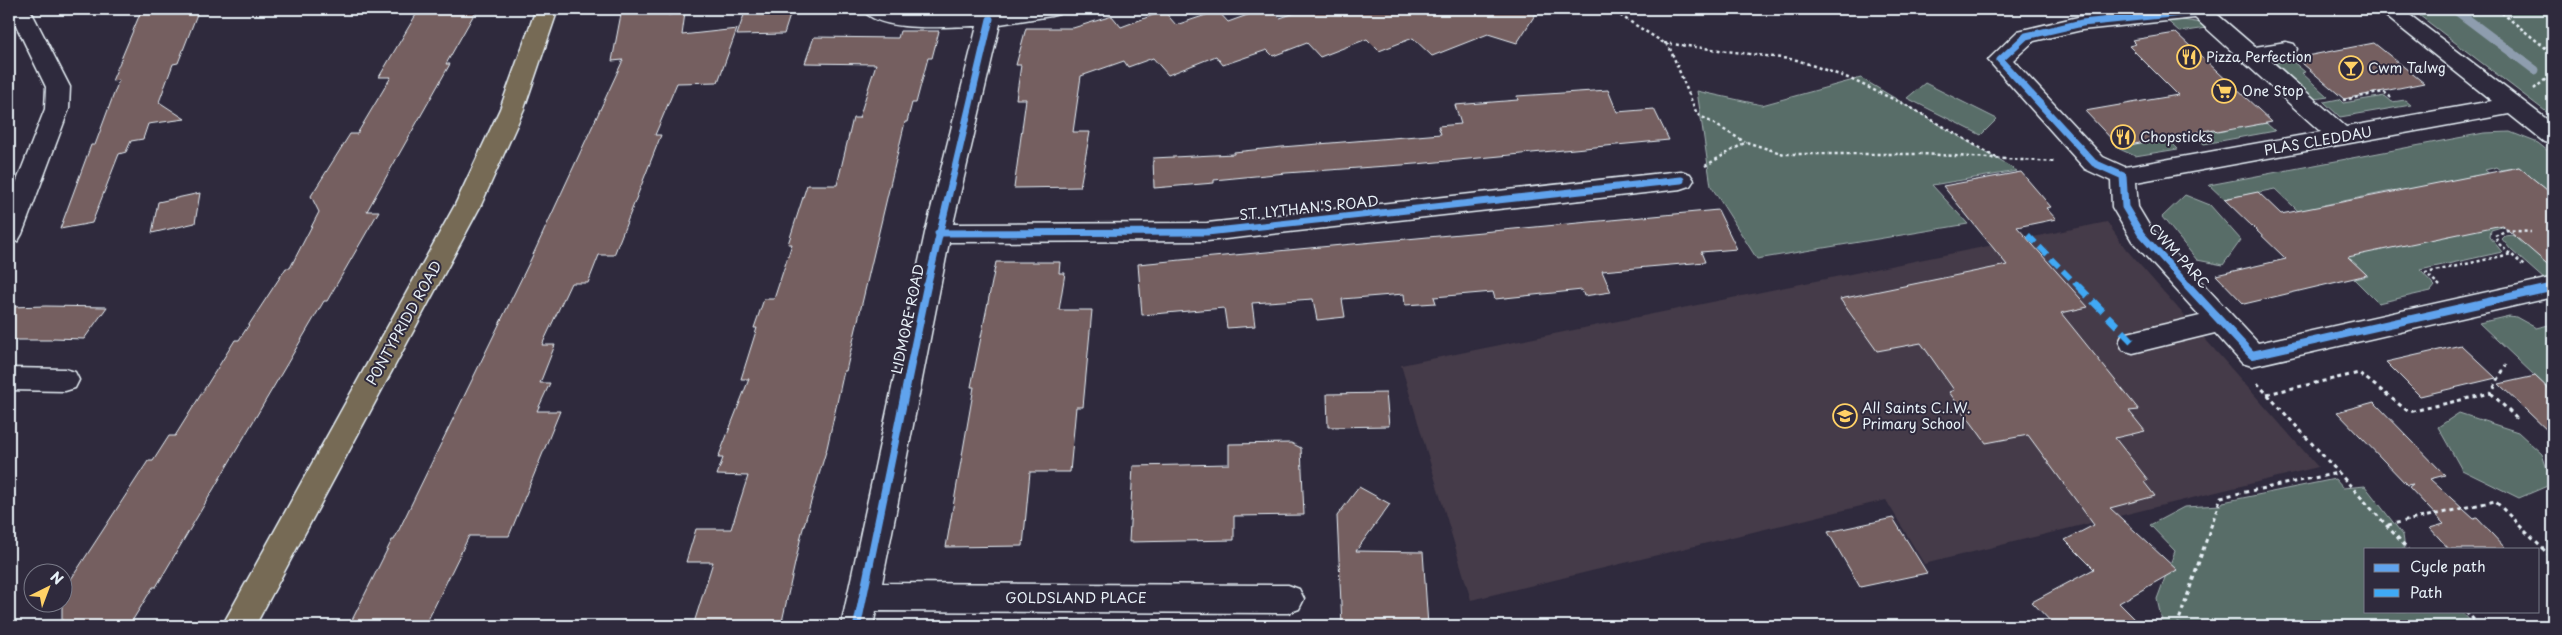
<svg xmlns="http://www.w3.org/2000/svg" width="2562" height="635" viewBox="0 0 2562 635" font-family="'Playpen Sans',sans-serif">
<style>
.built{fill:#443a48}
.green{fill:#586d67;stroke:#a0afb0}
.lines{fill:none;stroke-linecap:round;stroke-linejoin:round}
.stream{stroke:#8e9dae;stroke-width:9}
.building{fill:#745f61;stroke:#e8f1f8}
.minor-casing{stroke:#e8f1f8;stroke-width:3}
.major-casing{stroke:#e8f1f8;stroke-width:3}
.path-far1{stroke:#e8f1f8;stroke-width:2.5;stroke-dasharray:3 3;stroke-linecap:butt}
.path{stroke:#e8f1f8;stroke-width:3;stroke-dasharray:4 4;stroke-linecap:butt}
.minor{fill:#2f2a3d;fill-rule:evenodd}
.major{fill:#766a54;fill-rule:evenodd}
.quiet-far1{stroke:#3fa9f5;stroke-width:5.5;stroke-dasharray:11 5.5;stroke-linecap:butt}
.quiet{stroke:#3fa9f5;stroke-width:7;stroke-dasharray:14 7;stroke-linecap:butt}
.cycleway-far1-casing{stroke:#2f2a3d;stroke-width:9}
.cycleway-casing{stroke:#2f2a3d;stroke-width:11}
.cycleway-far1{stroke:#60a3ed;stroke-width:7}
.cycleway{stroke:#60a3ed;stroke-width:8}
.labels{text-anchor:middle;stroke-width:4;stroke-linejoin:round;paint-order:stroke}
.poi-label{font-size:14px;fill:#e8f1f8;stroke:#2f2a3d;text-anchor:start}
.street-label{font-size:14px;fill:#e8f1f8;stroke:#2f2a3d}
</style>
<rect width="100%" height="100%" fill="#2f2a3d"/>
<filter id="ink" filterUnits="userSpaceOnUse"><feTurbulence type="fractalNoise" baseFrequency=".02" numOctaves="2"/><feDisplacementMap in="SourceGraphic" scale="10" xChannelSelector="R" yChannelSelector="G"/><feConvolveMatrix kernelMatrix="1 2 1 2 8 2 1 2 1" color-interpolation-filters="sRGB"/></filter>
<g filter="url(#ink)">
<path class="built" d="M2107,222L2125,248L2318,467L1924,564L1886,500L1471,600L1401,365Z"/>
<g class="green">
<path d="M2411,9H2553V117Z"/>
<path d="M2163,17L2202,23L2207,28L2180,32Z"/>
<path d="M2291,60L2305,72L2302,73L2328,97L2315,99L2276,63Z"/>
<path d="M1861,78L2017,171L1932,185L1968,224L1757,259L1711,186L1697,91L1762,105Z"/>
<path d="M1925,83L1997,119L1981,135L1907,98Z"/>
<path d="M2385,96L2392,102L2405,100L2411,105L2340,117L2324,102L2339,99L2343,103Z"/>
<path d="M2266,123L2275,131L2204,144L2192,133Z"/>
<path d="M2510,132L2538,143L2553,155V195L2519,167L2501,170L2497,167L2485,170L2499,182L2408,205L2392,191L2324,205L2341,222L2529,219L2491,230L2490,237L2502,252L2420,270L2435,286L2431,291L2378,303L2354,279L2368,276L2355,264L2341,266L2332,243L2275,189L2224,199L2209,185L2484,133Z"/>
<path d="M2167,138L2178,149L2135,156L2115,147Z"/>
<path d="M2185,195L2210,205L2241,240L2223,265L2197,260L2162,217Z"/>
<path d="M2522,234L2533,251L2553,269V287L2511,250L2502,239L2505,236Z"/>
<path d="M2509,316L2516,317L2536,328L2553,324V393L2479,323Z"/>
<path d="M2459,413L2518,432L2542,454L2552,484L2519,498L2462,470L2438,427Z"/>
<path d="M2335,479L2343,488L2365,486L2403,535L2405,549H2366V611H2461L2475,626H2163L2157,599L2175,551L2150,525L2184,507L2221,505L2223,502Z"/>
</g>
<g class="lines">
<path class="stream" d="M2454,9L2535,70"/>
</g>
<g class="building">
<path d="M142,9H199L178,63L173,64L159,102L185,119L148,124L143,139L131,141L126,152L119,154L92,223L60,229L91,145H95L119,80L112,81Z"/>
<path d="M427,9H477L446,64H450L367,211H379L327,301H324L156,587H153L129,626H62V593L148,461H153L169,436H175L235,340H239L286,268H290L319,212L311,196L350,134H357L391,77H379L417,13H425Z"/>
<path d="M622,9H668V15L685,13L682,35L737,29L718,82L677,83L655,135H661L614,255H599L588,283H571L542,345H555L540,383H550L537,411H560L509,536H469L425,626H349L392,540H394L531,259L623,60L612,61Z"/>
<path d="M746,9H792L784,34L737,35Z"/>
<path d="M1264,9H1270L1280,18L1307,9L1548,10L1535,15L1517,43L1488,34L1432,56L1413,38L1379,51L1367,39L1320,57L1307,43L1273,56L1267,50L1223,65L1216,56L1168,75L1153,58L1128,67L1124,61L1081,76L1073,132H1090L1080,187L1014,188L1026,99H1016L1021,65H1016L1026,28H1073L1112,16L1121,27L1164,11L1176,25L1218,11L1228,22Z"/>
<path d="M900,31H939L932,58H928L916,103H912L907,122H905L846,371H844L827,448L802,532L781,626H693L713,562H686L696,529H731L748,476L717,475L723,458H718L749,379H741L757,328H754L764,299H774L792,244H788L807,185H837L853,118H859L876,64L805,63L814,37L898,38Z"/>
<path d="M2176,33L2272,122L2217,132L2214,129L2119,147L2085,111L2178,95L2129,46L2136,44L2132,40Z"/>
<path d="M2374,43L2424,83L2344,99L2296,58Z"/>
<path d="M1608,90L1617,112L1654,109L1669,140L1416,164L1286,173L1214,180V183L1154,188L1153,158L1234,154V152L1282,147L1441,134L1438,126L1461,124L1455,105L1518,100L1517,96Z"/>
<path d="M2519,167L2553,195V269L2502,225L2348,257L2367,275L2244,304L2216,275L2286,259L2224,199L2258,192L2281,214Z"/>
<path d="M2021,172L2051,207L2046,208L2056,219L2017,227L2088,307L2061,313L2139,410L2129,411L2145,431L2115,438L2148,480L2144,482L2155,496L2110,508L2177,570L2119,603L2142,626H2055L2032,602L2094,569L2065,540L2094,525L2028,435L1986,443L1949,392L1954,390L1921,343L1877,351L1840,299L2007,265L1943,186Z"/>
<path d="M200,193L195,223L152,233L158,202Z"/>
<path d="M1718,210L1737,249L1701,252L1705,262L1602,271L1611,292L1584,296L1582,290L1495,299L1493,292L1434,297L1436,303L1405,305L1404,294L1342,299L1345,317L1317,320L1313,299L1252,303L1255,326L1227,328L1224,308L1142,315L1138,264Z"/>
<path d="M996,262H1060L1059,273H1065L1059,310H1092L1083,407H1076L1070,472H1030L1023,546L946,547L974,387H971Z"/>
<path d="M9,307L46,306L107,307L84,339L53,338L52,340H9Z"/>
<path d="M2461,345L2496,378L2420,396L2386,362Z"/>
<path d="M2535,376L2553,393V436L2499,384Z"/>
<path d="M1386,393L1389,426L1328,427L1327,394Z"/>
<path d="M2374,402L2445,475L2430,479L2474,519L2477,518L2506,549H2449L2430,528L2444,524L2409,487L2413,484L2407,485L2337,412Z"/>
<path d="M1291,443L1301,448L1304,515L1234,516V540L1129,542L1133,466L1229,464V444Z"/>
<path d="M1359,487L1390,504L1356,551L1423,552L1428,626H1342L1337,516Z"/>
<path d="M1893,518L1927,573L1860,587L1828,532Z"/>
</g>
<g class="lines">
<g class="minor-casing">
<g id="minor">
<path d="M24,9L30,10L33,15L70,87L69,109L22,234L18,241L9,243V201L45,109L46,87L11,15L14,10Z"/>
<path d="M862,9H891L899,12L1062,9L1059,14L1051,16L1000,24L953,224L1207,223L1681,171L1690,174L1694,180L1690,186L1681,189L1207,241L949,242L882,583L1288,585L1299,589L1304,599L1299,609L1288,613L876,611L873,626H841L925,233L977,26C949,26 879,34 862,9Z"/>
<path d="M2154,9H2211L2255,47L2286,42L2294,44L2297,49L2294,54L2269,59L2346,127L2492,101L2377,9H2402L2553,124V144L2544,142L2509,114L2136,182L2138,207L2150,227L2258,343L2550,278L2553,279V297L2252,366L2242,363L2215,333L2133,353L2123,350L2119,342L2123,334L2200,316L2132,241L2112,207L2111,181L2085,169L1988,60L2018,31L2082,16ZM2195,18L2321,132L2125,167L2103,157L2013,60L2034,41L2082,30Z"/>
<path d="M9,368L65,369L75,372L79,380L75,388L65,391L9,390Z"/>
</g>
</g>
<g class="major-casing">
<path id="major" d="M536,9H558L524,109L481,205L255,626H222L455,205L500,109Z"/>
</g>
<g class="path-far1">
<path d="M1622,9L1621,16L1669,46L1697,114L1745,142"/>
<path d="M2497,9L2553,54"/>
<path d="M1664,43L1797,60L1848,78L1908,106L1999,159"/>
<path d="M2534,89L2553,73"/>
<path d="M2343,100L2384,92L2393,99"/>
<path d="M1705,166L1746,142L1784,154H1922L2056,162"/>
<path d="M2510,254L2498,243L2495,236L2507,230L2531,232"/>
<path d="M2440,286L2426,273L2511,254L2524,266"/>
</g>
<g class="path">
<path d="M2257,383L2408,549"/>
<path d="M2491,393L2519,421"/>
<path d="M2267,394L2359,373L2409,412L2491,393L2506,365"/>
<path d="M2388,525L2495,501L2553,559"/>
<path d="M2466,611L2479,626"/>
<path d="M2177,626L2221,497L2338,473"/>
</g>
<use href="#minor" class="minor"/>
<use href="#major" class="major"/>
<path class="quiet-far1" d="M2028,235L2079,287"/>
<path class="quiet" d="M2078,286L2133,342"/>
<g class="cycleway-far1-casing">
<g id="cycleway-far1">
<path d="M938,233L1207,232L1681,180"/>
<path d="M927,287L990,19"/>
<path d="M2189,287L2141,234L2125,207L2123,176L2094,163L2000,60L2026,36L2082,23L2200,11"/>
</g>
</g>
<g class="cycleway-casing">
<g id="cycleway">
<path d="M2188,286L2252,355L2550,288"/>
<path d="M857,626L927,286"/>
</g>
</g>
<use href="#cycleway-far1" class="cycleway-far1"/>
<use href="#cycleway" class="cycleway"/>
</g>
</g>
<defs>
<g id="restaurant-ring" transform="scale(1.25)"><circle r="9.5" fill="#2f2a3d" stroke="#ffd166" stroke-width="1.5"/><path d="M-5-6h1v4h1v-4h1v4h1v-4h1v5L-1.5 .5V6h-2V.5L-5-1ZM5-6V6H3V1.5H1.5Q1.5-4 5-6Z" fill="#ffd166"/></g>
<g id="bar-ring" transform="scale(1.25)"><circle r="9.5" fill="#2f2a3d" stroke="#ffd166" stroke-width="1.5"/><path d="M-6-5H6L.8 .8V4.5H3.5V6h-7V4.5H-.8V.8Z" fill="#ffd166"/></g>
<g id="supermarket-ring" transform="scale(1.25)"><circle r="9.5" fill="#2f2a3d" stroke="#ffd166" stroke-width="1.5"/><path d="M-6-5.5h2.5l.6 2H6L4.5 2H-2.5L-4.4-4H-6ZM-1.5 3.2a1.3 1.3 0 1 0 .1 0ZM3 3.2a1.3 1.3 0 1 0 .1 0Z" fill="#ffd166"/></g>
<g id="school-ring" transform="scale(1.25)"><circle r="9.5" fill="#2f2a3d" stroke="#ffd166" stroke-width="1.5"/><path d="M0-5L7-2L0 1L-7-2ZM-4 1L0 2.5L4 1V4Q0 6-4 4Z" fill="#ffd166"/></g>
</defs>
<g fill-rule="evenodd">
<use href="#restaurant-ring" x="2189" y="57"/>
<use href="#bar-ring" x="2351" y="68"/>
<use href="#supermarket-ring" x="2224" y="91"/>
<use href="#restaurant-ring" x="2123" y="137"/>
<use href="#school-ring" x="1845" y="416"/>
</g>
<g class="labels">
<g class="poi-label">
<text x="2206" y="62">Pizza Perfection</text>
<text x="2368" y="73">Cwm Talwg</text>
<text x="2242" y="96">One Stop</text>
<text x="2140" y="142">Chopsticks</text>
<text x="1862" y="413">All Saints C.I.W.<tspan x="1862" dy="16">Primary School</tspan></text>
</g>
<g class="street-label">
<text transform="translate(2318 141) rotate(-10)" y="5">PLAS CLEDDAU</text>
<text transform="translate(1309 208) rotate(-6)" y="5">ST. LYTHAN'S ROAD</text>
<text transform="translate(2179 256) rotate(48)" y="5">CWM PARC</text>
<text transform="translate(908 319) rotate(-78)" y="5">LIDMORE ROAD</text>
<text transform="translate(404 323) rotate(-61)" y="5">PONTYPRIDD ROAD</text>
<text x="1076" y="603">GOLDSLAND PLACE</text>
</g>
</g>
<rect width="2562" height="635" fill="none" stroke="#2f2a3d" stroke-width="30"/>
<rect x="15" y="15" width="2532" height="605" fill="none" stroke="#e8f1f8" stroke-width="2" filter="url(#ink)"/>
<rect x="2364" y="548" width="175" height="65" fill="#2f2a3d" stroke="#797a88"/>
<rect x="2374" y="564" width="25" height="8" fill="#60a3ed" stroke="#797a88"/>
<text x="2410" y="572" font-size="15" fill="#e8f1f8">Cycle path</text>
<rect x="2374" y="589" width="25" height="8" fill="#3fa9f5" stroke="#797a88"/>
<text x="2410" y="598" font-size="15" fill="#e8f1f8">Path</text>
<g transform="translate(48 588) rotate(42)"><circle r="24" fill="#2f2a3d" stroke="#797a88"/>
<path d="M0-4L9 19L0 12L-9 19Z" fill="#ffd166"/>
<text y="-8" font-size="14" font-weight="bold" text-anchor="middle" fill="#e8f1f8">N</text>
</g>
</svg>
